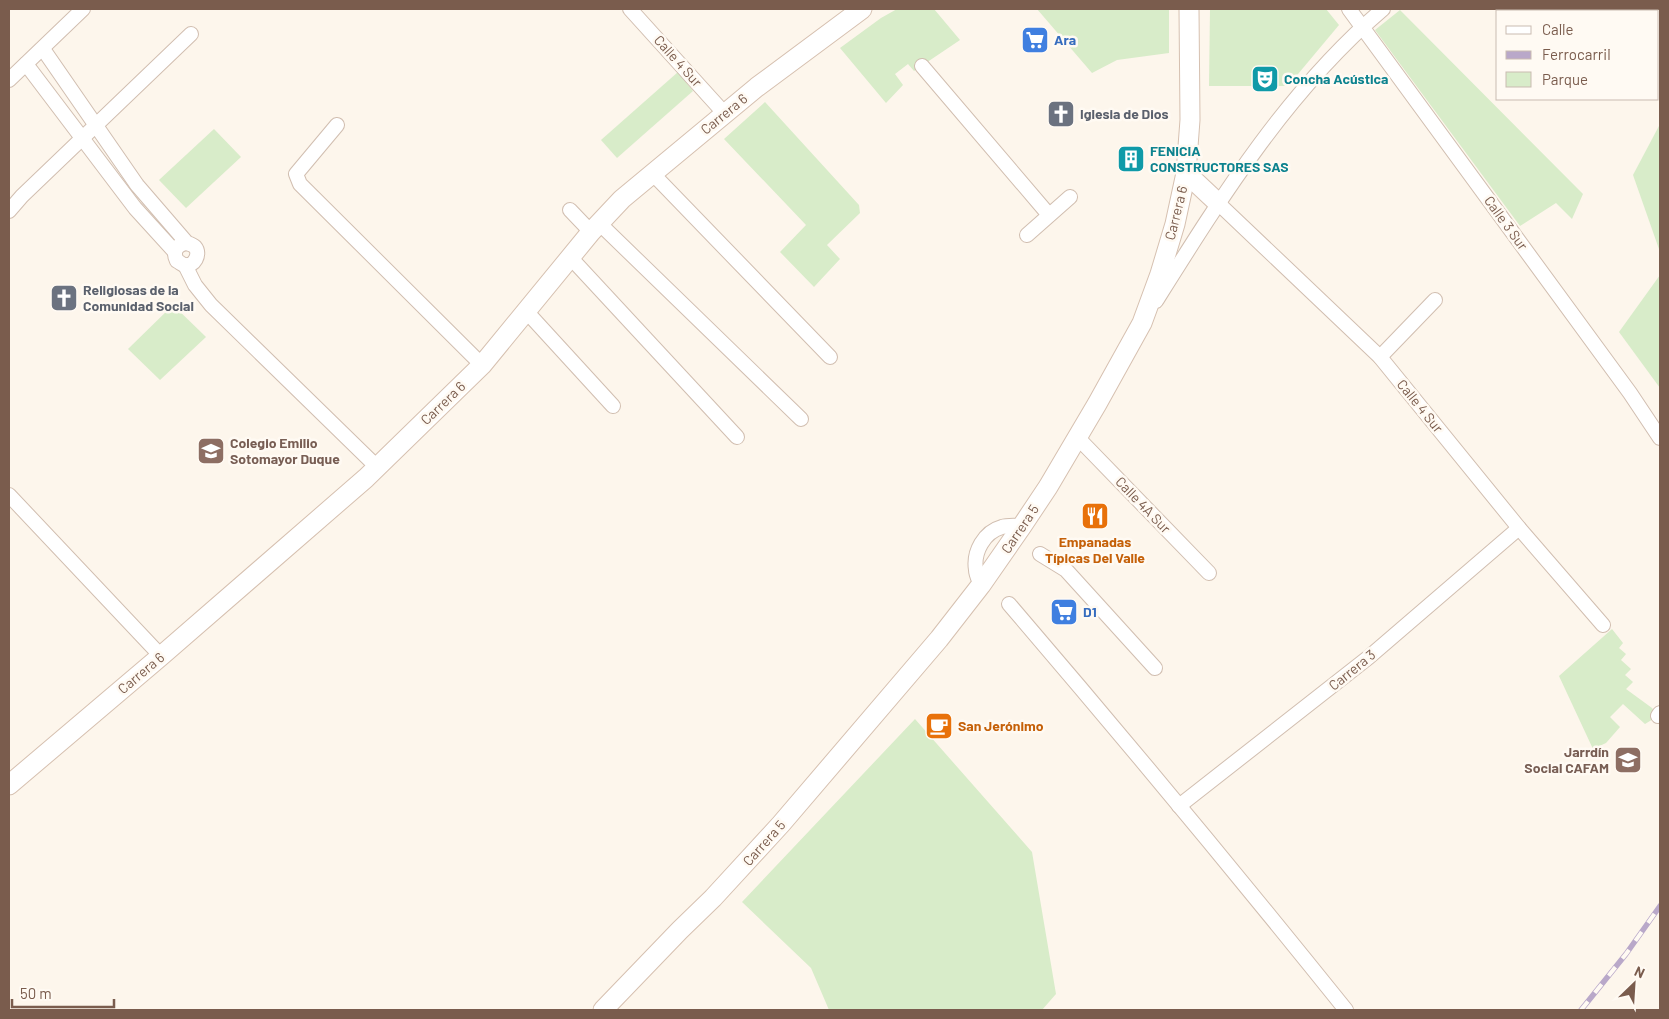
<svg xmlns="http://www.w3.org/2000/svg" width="1669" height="1019" viewBox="0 0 1669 1019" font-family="Barlow,sans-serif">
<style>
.green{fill:#d8ecc9}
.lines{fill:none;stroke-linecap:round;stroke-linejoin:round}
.street-casing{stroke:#d1beb0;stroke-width:16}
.secondary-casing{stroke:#d6c0b0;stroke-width:21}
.street{stroke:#fff;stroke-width:14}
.secondary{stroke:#fff;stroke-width:19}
.rail-casing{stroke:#b9a8c9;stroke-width:5.5}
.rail{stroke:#fffaf3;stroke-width:4;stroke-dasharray:11;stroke-linecap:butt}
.labels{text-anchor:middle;stroke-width:5;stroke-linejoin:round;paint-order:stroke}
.shop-label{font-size:14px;font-weight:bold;fill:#366cbe;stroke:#fffaf3;text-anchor:start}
.street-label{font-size:14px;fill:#7a5c4d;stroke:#fffaf3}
.culture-label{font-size:14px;font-weight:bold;fill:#0d838f;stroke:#fffaf3;text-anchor:start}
.worship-label{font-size:14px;font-weight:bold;fill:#5b616d;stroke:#fffaf3;text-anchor:start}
.education-label{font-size:14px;font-weight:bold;fill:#785e54;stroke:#fffaf3;text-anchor:start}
.food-label{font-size:14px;font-weight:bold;fill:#c56008;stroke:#fffaf3}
</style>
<rect width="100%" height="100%" fill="#fdf6ec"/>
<g class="green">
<path d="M897,9H934L960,40L914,71L908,64L895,74L903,85L886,103L840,48L881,18Z"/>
<path d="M1037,9H1169V53L1117,60L1092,73Z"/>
<path d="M1210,9H1326L1339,25L1288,86H1209Z"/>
<path d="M1400,10L1583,194L1572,219L1556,203L1520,226L1375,30Z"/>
<path d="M678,72L693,91L617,158L601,140Z"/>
<path d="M765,102L859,205L860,213L827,245L840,259L814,287L780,252L806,225L724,139Z"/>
<path d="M1660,124V252L1633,175Z"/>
<path d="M214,129L241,157L186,208L159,180Z"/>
<path d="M1660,275V388L1619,332Z"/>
<path d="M173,305L206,337L160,380L128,349Z"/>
<path d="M1612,629L1623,643L1619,648L1626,654L1621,660L1631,669L1625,675L1633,682L1626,689L1652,708L1658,716L1645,724L1623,704L1610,717L1620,727L1606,743L1593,749L1559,676Z"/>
<path d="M915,719L1032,852L1056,994L1042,1010H829L811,968L742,902Z"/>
</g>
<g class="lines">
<g class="street-casing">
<g id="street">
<path d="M630,9L725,114"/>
<path d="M1349,9L1630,393L1660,438"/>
<path d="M43,49L137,185L187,243C190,244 193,245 195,247C201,254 194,267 185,265C182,265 180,262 177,261C172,251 177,244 187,243"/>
<path d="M26,64L135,208L175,252"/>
<path d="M922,66L1049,215"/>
<path d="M9,80L83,9"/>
<path d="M337,125L296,174L300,184L482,365"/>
<path d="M652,173L830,357"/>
<path d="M1218,203L1380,357L1519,528L1603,625"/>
<path d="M570,210L591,232"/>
<path d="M9,211L22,196L191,34"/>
<path d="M599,223L801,419"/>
<path d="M1027,235L1070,197"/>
<path d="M570,257L737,437"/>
<path d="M185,265L195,285L211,305L377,467"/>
<path d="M1156,301C1222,196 1288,90 1383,9"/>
<path d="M526,311L613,406"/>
<path d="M1380,357L1435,300"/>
<path d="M1077,437L1209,573"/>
<path d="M9,495L161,656"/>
<path d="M1040,554L1066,570L1155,668"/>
<path d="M981,585C979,580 976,575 976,570C973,552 984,532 1002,527C1008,525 1016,526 1022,526"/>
<path d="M1009,604C1123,737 1236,873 1346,1010"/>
<path d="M1658,716L1660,713"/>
<path d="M1179,806L1369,657L1519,528"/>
</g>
</g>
<g class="secondary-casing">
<g id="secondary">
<path d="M1186,173L1218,203"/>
<path d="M9,785L161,656L366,478L482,365L591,232L622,199L757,87L862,9"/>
<path d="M603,1010L680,930L713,898L781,824L939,639L981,585L1022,526L1048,487L1097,404L1142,323L1160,274L1175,224L1186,173L1190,120L1189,9"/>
</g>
</g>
<use href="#street" class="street"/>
<use href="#secondary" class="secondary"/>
<g class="rail-casing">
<path id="rail" d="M1581,1010L1626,954L1660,906"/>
</g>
<use href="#rail" class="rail"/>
</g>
<defs>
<g id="supermarket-square" transform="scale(1.4375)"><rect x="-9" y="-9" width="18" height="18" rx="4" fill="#3f7fe0" stroke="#fffaf3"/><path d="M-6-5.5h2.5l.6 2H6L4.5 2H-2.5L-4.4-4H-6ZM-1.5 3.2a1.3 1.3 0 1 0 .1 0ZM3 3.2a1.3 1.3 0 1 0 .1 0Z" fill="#fff"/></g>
<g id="theatre-square" transform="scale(1.4375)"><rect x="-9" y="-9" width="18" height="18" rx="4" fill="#0f9aa8" stroke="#fffaf3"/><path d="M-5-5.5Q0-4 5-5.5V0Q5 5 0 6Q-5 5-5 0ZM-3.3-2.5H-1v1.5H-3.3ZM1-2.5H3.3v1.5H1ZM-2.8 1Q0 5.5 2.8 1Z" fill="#fff"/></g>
<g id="church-square" transform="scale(1.4375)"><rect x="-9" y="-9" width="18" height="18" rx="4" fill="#6b7280" stroke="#fffaf3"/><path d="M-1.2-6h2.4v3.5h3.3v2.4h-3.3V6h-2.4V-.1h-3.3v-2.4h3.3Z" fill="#fff"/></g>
<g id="building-square" transform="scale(1.4375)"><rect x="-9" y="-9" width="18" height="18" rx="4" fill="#0f9aa8" stroke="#fffaf3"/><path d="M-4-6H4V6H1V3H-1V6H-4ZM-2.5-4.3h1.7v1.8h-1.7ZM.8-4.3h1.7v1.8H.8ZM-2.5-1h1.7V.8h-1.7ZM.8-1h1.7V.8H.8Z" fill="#fff"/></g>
<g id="school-square" transform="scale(1.4375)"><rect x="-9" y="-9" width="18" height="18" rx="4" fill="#8d6e63" stroke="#fffaf3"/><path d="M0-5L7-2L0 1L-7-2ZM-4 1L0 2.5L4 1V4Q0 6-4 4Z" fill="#fff"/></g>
<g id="restaurant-square" transform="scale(1.4375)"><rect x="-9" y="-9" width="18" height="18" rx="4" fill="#e8710a" stroke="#fffaf3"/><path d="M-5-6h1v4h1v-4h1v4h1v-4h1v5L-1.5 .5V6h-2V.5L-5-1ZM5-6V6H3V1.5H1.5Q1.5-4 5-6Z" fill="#fff"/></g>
<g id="cafe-square" transform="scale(1.4375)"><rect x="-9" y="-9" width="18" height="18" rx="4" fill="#e8710a" stroke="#fffaf3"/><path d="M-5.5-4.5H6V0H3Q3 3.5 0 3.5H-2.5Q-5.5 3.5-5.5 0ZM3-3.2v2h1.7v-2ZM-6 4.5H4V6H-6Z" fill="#fff"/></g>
</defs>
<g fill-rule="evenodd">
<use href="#supermarket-square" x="1035" y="40"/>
<use href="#theatre-square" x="1265" y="79"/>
<use href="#church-square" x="1061" y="114"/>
<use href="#building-square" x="1131" y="159"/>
<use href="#church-square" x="64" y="298"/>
<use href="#school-square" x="211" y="451"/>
<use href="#restaurant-square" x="1095" y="516"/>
<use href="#supermarket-square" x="1064" y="612"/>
<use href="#cafe-square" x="939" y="726"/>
<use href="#school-square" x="1628" y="760"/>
</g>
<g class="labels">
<g class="shop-label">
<text x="1054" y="45">Ara</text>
<text x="1083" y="617">D1</text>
</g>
<g class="street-label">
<text transform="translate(678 61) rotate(48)" y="5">Calle 4 Sur</text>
<text transform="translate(724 114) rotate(-39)" y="5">Carrera 6</text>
<text transform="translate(1176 213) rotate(-76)" y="5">Carrera 6</text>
<text transform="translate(1506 223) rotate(54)" y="5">Calle 3 Sur</text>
<text transform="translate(443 403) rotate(-44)" y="5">Carrera 6</text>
<text transform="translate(1420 406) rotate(51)" y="5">Calle 4 Sur</text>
<text transform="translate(1143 505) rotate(46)" y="5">Calle 4A Sur</text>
<text transform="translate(1020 529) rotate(-56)" y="5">Carrera 5</text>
<text transform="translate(1352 670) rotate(-39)" y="5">Carrera 3</text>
<text transform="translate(141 673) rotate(-40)" y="5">Carrera 6</text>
<text transform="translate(764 843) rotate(-48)" y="5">Carrera 5</text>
</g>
<g class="culture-label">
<text x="1284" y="84">Concha Acústica</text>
<text x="1150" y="156">FENICIA<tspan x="1150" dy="16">CONSTRUCTORES SAS</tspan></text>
</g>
<g class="worship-label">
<text x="1080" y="119">Iglesia de Dios</text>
<text x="83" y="295">Religiosas de la<tspan x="83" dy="16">Comunidad Social</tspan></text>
</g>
<g class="education-label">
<text x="230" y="448">Colegio Emilio<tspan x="230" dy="16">Sotomayor Duque</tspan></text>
<text x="1609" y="757" text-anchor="end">Jarrdín<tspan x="1609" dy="16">Social CAFAM</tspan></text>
</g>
<g class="food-label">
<text x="1095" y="547">Empanadas<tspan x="1095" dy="16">Típicas Del Valle</tspan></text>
<text x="958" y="731" text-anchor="start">San Jerónimo</text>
</g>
</g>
<rect width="1669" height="1019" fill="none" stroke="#7a5c4d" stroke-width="20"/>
<rect x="1496" y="10" width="162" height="90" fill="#fffaf3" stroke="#cabbb1"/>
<rect x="1506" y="26" width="25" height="8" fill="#ffffff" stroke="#cabbb1"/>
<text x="1542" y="35" font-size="15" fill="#7a5c4d">Calle</text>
<rect x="1506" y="51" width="25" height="8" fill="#b9a8c9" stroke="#cabbb1"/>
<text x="1542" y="60" font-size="15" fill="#7a5c4d">Ferrocarril</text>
<rect x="1506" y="72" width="25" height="15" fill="#d8ecc9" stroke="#cabbb1"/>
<text x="1542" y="85" font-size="15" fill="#7a5c4d">Parque</text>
<g transform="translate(1634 984) rotate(25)" stroke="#fffaf3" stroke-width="4" paint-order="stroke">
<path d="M0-4L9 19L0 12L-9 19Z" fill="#7a5c4d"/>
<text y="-8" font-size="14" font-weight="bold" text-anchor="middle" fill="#7a5c4d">N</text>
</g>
<path d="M12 999v8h102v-8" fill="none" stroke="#7a5c4d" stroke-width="2.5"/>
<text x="20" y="999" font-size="15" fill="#7a5c4d" stroke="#fffaf3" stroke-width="4" paint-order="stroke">50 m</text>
</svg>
